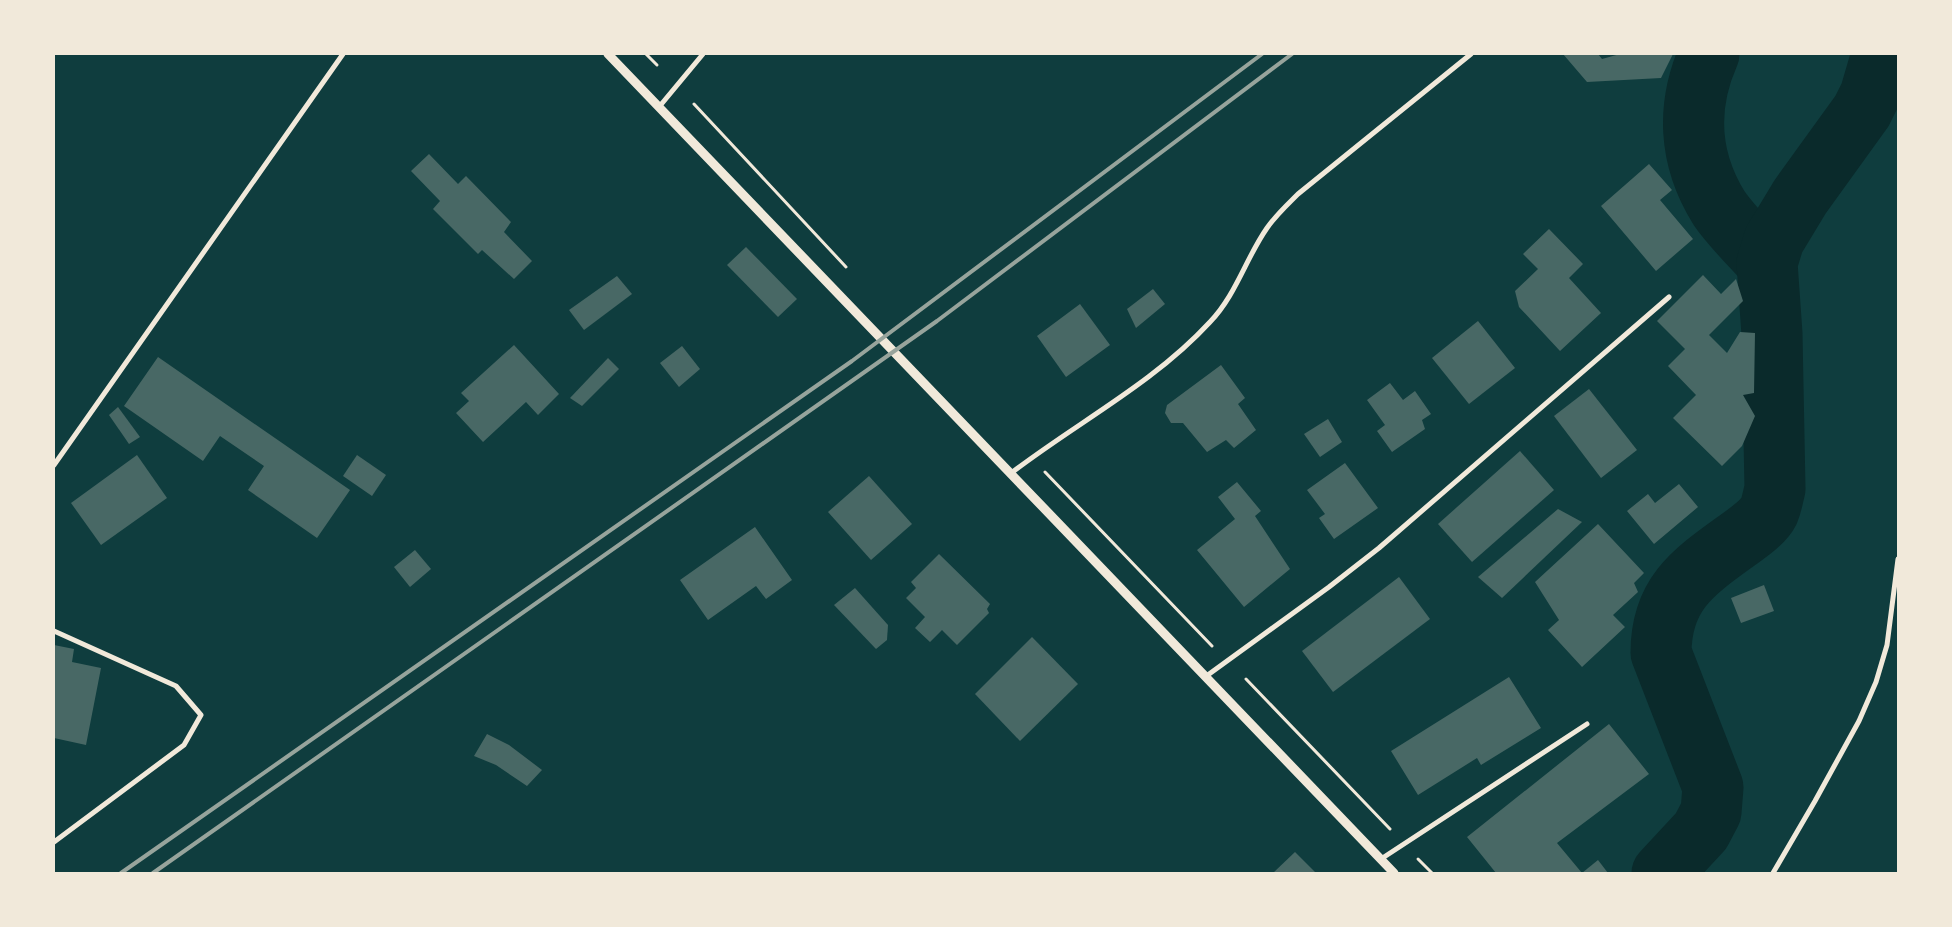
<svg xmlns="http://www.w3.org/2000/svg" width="1952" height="927" viewBox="0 0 1952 927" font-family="Cabin,sans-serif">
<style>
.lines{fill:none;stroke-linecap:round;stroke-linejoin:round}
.river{stroke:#0a2a2b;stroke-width:61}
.building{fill:#486865}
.path{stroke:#f1e9da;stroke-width:3}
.minor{stroke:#f1e9da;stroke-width:5}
.tertiary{stroke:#f1e9da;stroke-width:9}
.rail{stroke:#97a49c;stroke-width:4}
</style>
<rect width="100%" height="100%" fill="#0f3d3e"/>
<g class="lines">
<g class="river">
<path d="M1709,54C1686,106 1688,158 1719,208C1732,227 1751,245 1767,263"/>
<path d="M1662,873L1701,831L1711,812L1713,787L1661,653C1661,595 1692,573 1735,542C1746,534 1763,523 1769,511C1772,504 1773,496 1775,489L1772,334L1767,263L1774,240L1800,197L1862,111L1870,95L1882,54"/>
</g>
</g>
<g class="building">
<path d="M1563,54H1598L1602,59L1620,54H1673L1661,78L1587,82Z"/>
<path d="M429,154L458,184L466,176L511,222L504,232L532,261L514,279L482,250L478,254L433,209L440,201L411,171Z"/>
<path d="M1649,164L1672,190L1660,200L1693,239L1656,271L1601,206Z"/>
<path d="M1549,229L1583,264L1569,278L1601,313L1560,351L1519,307L1515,291L1538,269L1523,254Z"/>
<path d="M746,247L797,299L778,317L727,265Z"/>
<path d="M1703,275L1721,294L1736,279L1743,301L1709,335L1727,353L1740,332L1755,333L1754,393L1743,395L1755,416L1742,446L1722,466L1673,418L1696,395L1668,366L1685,349L1657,321Z"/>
<path d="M617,276L632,294L584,330L569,310Z"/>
<path d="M1153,289L1165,304L1136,328L1127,309Z"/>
<path d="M1080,304L1110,345L1066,377L1037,336Z"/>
<path d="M1478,321L1515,368L1469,404L1432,358Z"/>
<path d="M514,345L559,394L538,415L526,402L483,442L456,413L469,401L461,393Z"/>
<path d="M682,346L700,369L679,387L660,363Z"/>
<path d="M158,357L350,490L317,538L248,490L264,466L220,436L203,461L124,406Z"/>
<path d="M608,358L619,369L582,406L570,398Z"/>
<path d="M1221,365L1245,398L1238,404L1256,430L1234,448L1226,440L1207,452L1183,423H1171L1165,413L1167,405Z"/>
<path d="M1390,383L1403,400L1415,391L1431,414L1422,420L1425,429L1392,452L1377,431L1385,425L1367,400Z"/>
<path d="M1589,389L1637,450L1601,478L1554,416Z"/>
<path d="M118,407L140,437L129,444L109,415Z"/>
<path d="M1328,419L1342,442L1320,457L1304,434Z"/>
<path d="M1520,451L1554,490L1472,562L1438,524Z"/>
<path d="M137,455L167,498L101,545L71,503Z"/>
<path d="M357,455L386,475L372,496L343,476Z"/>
<path d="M1345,463L1378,508L1334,539L1319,518L1325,514L1307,490Z"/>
<path d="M869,476L912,524L871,560L828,512Z"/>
<path d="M1237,482L1261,511L1255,516L1290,569L1244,607L1197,550L1235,519L1218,497Z"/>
<path d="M1679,484L1698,507L1654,544L1627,511L1648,494L1655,503Z"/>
<path d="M1558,509L1582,522L1502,598L1478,577Z"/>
<path d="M1598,524L1644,573L1634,583L1638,592L1613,615L1625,627L1582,667L1548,630L1559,620L1535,582Z"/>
<path d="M755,527L792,580L766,599L756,586L708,620L680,580Z"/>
<path d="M415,550L431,569L410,587L394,567Z"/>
<path d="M939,554L990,604L987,609L989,613L957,645L942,630L930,642L915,628L925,617L906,598L916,588L911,582Z"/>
<path d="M1399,577L1430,619L1333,692L1302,651Z"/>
<path d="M1764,585L1774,611L1741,623L1731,598Z"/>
<path d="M855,588L888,625L887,640L876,649L834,605Z"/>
<path d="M1032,637L1078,684L1020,741L975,694Z"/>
<path d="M54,645L74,649L72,662L101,668L86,745L54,738Z"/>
<path d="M1509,677L1541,728L1481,765L1477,758L1418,795L1391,751Z"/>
<path d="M1609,724L1649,774L1557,843L1582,873H1496L1467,837Z"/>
<path d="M487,734L509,745L542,770L527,786L496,765L474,756Z"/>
<path d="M1295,852L1316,873H1273Z"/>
<path d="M1598,860L1608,873H1582Z"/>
</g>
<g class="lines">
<g class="path">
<path d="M646,54L657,65"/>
<path d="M694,104L846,267"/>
<path d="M1045,472L1212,646"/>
<path d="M1246,679L1390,829"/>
<path d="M1418,859L1432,873"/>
</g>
<g class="minor">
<path d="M659,107L703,54"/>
<path d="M54,465L343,54"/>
<path d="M1010,474C1076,423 1153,384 1210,322C1236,295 1246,258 1267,228C1276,215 1287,205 1298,194L1471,54"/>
<path d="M54,631L176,686L201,715L184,745L54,842"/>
<path d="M1205,677L1329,587L1379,548L1669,297"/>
<path d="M1381,859L1587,724"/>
<path d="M1773,873L1815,801L1859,721L1876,682L1887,645L1898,559"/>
</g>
<path class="tertiary" d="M608,54L1394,873"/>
<g class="rail">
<path d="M121,873L852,361L1262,54"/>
<path d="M153,873L937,321L1292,54"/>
</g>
</g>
<rect width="1952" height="927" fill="none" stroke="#f1e9da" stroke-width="110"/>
</svg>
